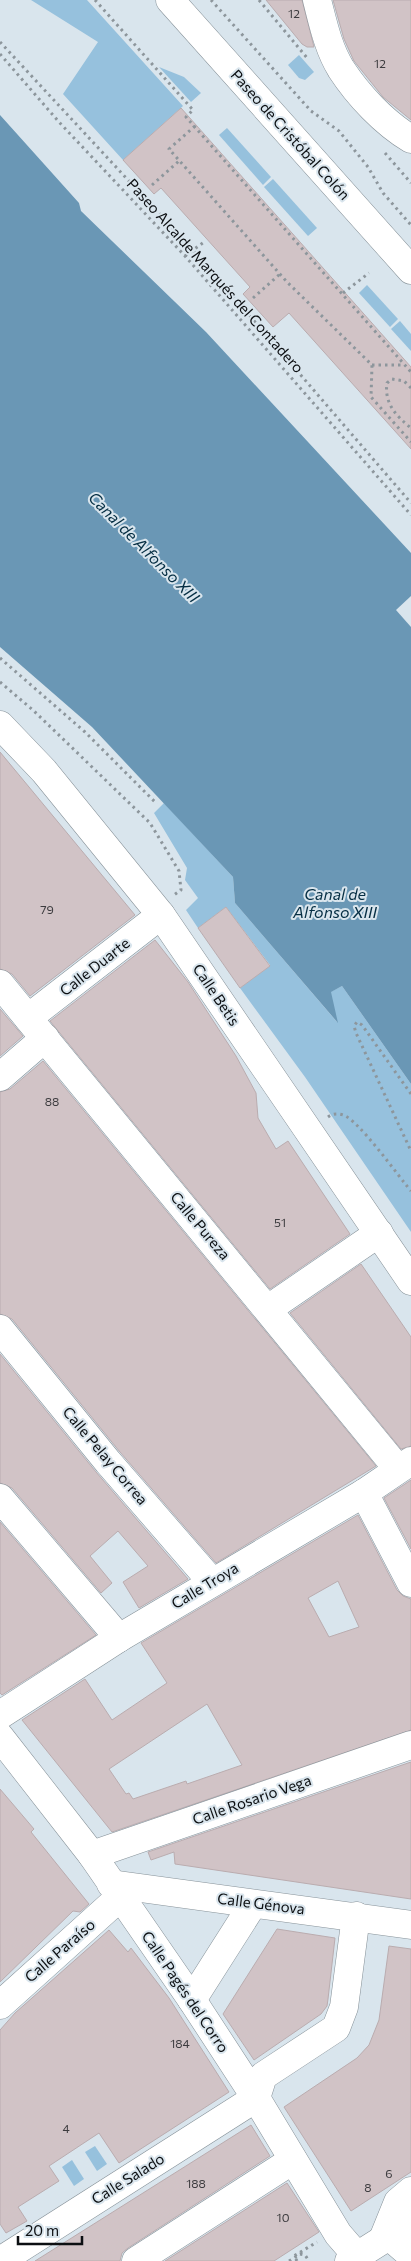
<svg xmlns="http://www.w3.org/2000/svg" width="411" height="2261" viewBox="0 0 411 2261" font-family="Commissioner,sans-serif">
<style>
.green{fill:#96c1dd}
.water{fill:#6a97b5}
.pier{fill:#d9e5ed}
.building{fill:#d1c3c6;stroke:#baacaf;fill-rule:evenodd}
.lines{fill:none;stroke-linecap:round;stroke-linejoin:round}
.minor-casing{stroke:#879299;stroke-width:29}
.major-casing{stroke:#879299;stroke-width:29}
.path{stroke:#8d969c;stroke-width:3;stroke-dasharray:2.5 4;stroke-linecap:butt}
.minor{stroke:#fff;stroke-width:28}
.major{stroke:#fff;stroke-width:28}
.labels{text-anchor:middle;stroke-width:4;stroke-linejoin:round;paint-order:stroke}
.number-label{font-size:12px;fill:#3d3c3f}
.street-label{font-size:15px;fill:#0c0f12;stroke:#d9e5ed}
.water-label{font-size:16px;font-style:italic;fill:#052e43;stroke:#d9e5ed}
</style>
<rect width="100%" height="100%" fill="#d9e5ed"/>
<g class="green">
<path d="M31,0H87L183,106L123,160L63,94L98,42Z"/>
<path d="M299,55L314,72L305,80L299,78L288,65Z"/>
<path d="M159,67L184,77L201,93L191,102Z"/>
<path d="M227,128L271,177L263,185L219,135Z"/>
<path d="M273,179L317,228L308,236L264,187Z"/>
<path d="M367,285L398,319L390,327L359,293Z"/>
<path d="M400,321L411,334V351L391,329Z"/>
<path d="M164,803L233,877L235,903L337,1022L330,992L342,986L411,1084V1232L305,1077L240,988L270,965L226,907L198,928L186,910L198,898L185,880L187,868L154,813Z"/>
<path d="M95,2146L107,2164L97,2171L85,2152Z"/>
<path d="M72,2160L84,2179L74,2186L62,2167Z"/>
</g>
<path class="water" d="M0,115L79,203L81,211L206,332L411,553V1084L342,986L331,992L338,1023L235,903L233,877L92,727L0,647Z"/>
<path class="pier" d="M411,596V627L396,610Z"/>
<g class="building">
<path d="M266,0H302L314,47H307L302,44Z"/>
<path d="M333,0H411V120L383,97L354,61L344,39Z"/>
<path d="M181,108L411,367V449L289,313L273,327L243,294L250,287L161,188L154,194L123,160Z"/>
<path d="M0,752L135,915L30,996L12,974L0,969Z"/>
<path d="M226,907L270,966L240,988L198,928Z"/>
<path d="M155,940L188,982L236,1056L256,1093L258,1118L276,1149L288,1141L350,1234L270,1289L50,1021Z"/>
<path d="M0,1009L23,1036L0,1056Z"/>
<path d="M43,1061L376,1466L216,1563L120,1452L12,1319L0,1314V1092L10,1089Z"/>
<path d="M361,1264L411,1337V1446L401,1449L290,1313Z"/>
<path d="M0,1354L96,1472L188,1579L139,1608L123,1582L148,1566L118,1531L90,1556L112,1583L101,1593L12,1488L0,1483Z"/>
<path d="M411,1480V1549L384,1498Z"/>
<path d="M358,1515L397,1590L403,1596L411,1599V1730L112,1832L22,1720L85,1679L112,1720L167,1683L141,1643ZM338,1581L359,1627L329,1637L308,1598ZM207,1704L242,1765L187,1784L186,1781L133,1799L129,1793L126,1794L109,1769Z"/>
<path d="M0,1522L96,1635L2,1695L0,1693Z"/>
<path d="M411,1762V1899L175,1864L174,1852L151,1860L148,1852Z"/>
<path d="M0,1789L34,1829L31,1832L89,1904L80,1912L73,1911L0,1982Z"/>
<path d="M277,1929L335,1938L328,1999L327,2006L321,2014L254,2060L223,2014Z"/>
<path d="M109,1930L128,1952L131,1948L169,1998L229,2092L119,2163L99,2133L49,2166L59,2181L18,2207L27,2221L6,2233L0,2224V2030L15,2013Z"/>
<path d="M389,1946L411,1949V2172L351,2211L284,2107L357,2058L369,2045L379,2020Z"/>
<path d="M251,2125L270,2156L128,2248L122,2253L120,2261H35Z"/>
<path d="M287,2183L319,2232L274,2261H165Z"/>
</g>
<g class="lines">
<g class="minor-casing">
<g id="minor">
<path d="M317,0C323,23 328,48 341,69C358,95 384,123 411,139"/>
<path d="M0,725L44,771L161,915L411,1281"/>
<path d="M0,984L398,1469"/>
<path d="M28,1018L161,915"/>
<path d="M0,1077L45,1038"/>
<path d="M268,1309L379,1233"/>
<path d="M0,1329L108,1462L212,1582"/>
<path d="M364,1493L411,1583"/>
<path d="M0,1498L119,1638"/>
<path d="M0,1715L119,1638L364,1493L411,1461"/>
<path d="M92,1855L411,1745"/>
<path d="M192,2000L253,1904"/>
<path d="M0,2005L120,1897"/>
<path d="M389,2236L411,2255"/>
<path d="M383,2239L398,2202L411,2191"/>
<path d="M0,2261L256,2098L263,2076L336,2028L344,2007L356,1916"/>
<path d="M136,2261L293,2160"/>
</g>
</g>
<g class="major-casing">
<g id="major">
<path d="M170,0L411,270"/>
<path d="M0,1737L92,1855L192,2000L256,2098L338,2234L357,2256"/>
<path d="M111,1884L411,1925"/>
<path d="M349,2261L411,2222"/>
</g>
</g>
<g class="path">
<path d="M95,0L193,110L186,117L411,372"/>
<path d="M211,0L311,111L339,131L368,167L383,193L411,225"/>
<path d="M259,0L308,59"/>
<path d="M0,42L193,250L411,503"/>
<path d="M0,54L59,122L185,256L411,515"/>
<path d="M195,126L169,149L287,282L372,365L371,397L411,442"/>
<path d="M385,153L411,183"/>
<path d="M152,185L179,161"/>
<path d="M185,256L204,242"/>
<path d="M343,293L369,273"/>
<path d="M253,298L280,274"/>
<path d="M372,365H404"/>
<path d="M411,388L404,381L392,379L387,383C384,403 396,416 411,428"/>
<path d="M0,658L85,732L157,804"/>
<path d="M0,682L34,711L150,823L179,871L181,890L174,895"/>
<path d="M411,1094L362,1025L357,1022L354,1026L356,1033L411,1151"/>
<path d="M328,1117C332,1114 337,1113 343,1115C358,1119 399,1177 411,1191"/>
<path d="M289,2261L300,2254L305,2255L309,2261"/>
<path d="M297,2261L294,2256L317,2242"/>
</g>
<use href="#minor" class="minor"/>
<use href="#major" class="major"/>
</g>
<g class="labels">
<g class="number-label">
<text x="294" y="18">12</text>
<text x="380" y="68">12</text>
<text x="47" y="914">79</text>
<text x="52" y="1106">88</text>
<text x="280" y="1227">51</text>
<text x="180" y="2048">184</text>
<text x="66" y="2133">4</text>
<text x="389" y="2178">6</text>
<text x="196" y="2188">188</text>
<text x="368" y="2192">8</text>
<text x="283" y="2222">10</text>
</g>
<g class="street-label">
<text transform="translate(290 135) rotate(48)" y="5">Paseo de Cristóbal Colón</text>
<text transform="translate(215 276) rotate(48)" y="5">Paseo Alcalde Marqués del Contadero</text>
<text transform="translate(95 967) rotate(-38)" y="5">Calle Duarte</text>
<text transform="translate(216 995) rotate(56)" y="5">Calle Betis</text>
<text transform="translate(200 1226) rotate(50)" y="5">Calle Pureza</text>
<text transform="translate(105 1456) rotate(50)" y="5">Calle Pelay Correa</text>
<text transform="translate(205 1586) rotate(-31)" y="5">Calle Troya</text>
<text transform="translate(252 1800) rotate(-19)" y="5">Calle Rosario Vega</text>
<text transform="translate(261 1904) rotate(7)" y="5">Calle Génova</text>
<text transform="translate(60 1951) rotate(-41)" y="5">Calle Paraíso</text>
<text transform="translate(185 1992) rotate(56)" y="5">Calle Pagés del Corro</text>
<text transform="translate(128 2179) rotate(-32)" y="5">Calle Salado</text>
</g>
<g class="water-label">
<text transform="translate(144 547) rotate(45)" y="6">Canal de Alfonso XIII</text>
<text x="335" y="900">Canal de<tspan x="335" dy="18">Alfonso XIII</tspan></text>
</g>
</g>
<path d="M18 2236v8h64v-8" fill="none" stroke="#0c0f12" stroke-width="2.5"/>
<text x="25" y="2236" font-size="15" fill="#0c0f12" stroke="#d9e5ed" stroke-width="4" paint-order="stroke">20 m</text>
</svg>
